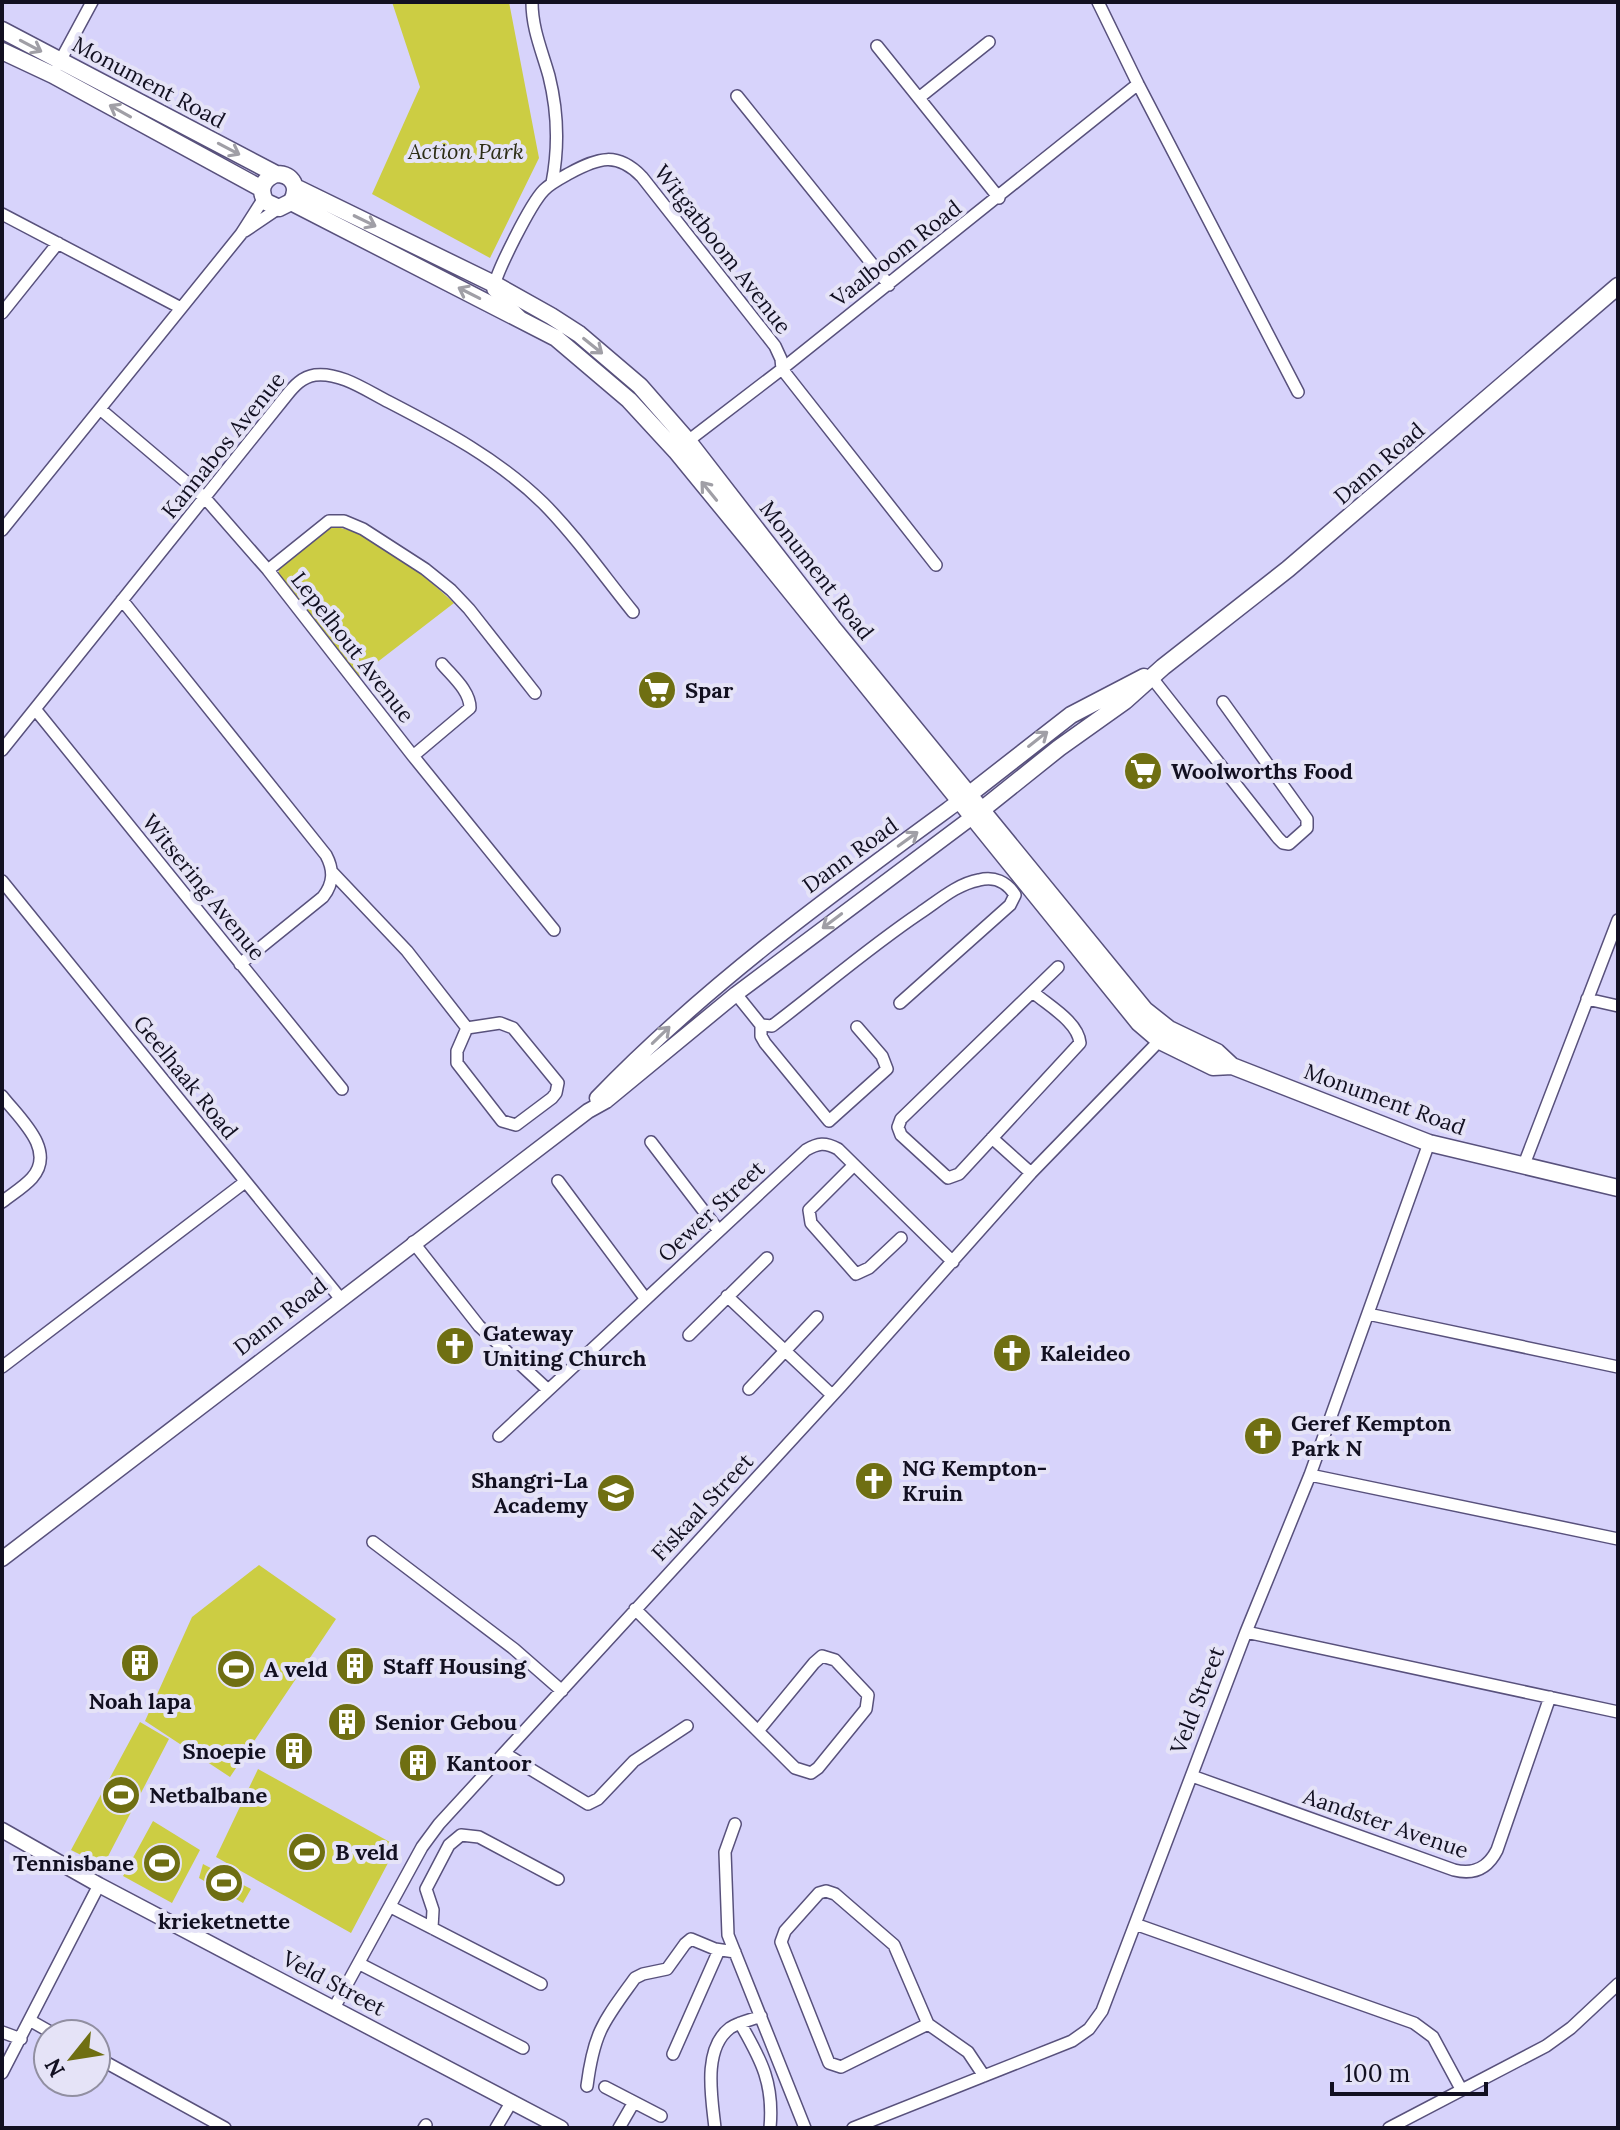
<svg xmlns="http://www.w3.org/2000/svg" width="1620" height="2130" font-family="Lora,serif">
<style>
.green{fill:#cccd43}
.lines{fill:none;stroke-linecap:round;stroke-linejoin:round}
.minor-casing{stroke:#58517c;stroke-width:14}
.tertiary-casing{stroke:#58517c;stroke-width:17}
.secondary-casing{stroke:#58517c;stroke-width:19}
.minor{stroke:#fff;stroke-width:11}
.tertiary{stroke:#fff;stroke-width:14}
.secondary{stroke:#fff;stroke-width:16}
.oneway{stroke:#a09fa6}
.labels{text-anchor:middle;stroke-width:8;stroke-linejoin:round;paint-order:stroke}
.street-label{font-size:22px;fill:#121021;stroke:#e5e3f7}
.park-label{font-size:22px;font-style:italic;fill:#2d2e17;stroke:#e5e3f7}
.poi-label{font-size:22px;font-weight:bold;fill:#121021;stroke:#e5e3f7;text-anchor:start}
</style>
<rect width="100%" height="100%" fill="#d7d3fb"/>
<!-- green -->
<path class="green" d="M392,2H509L539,158L490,258L372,194L420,87Z
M336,527C378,535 423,574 454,603L358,677L278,578L279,568L328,528Z
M259,1565L336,1619L230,1777L145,1721L192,1617Z
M140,1722L169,1739L103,1866L71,1850Z
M258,1769L397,1846L351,1933L216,1857Z
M153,1821L200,1850L172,1903L123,1876Z
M203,1864L251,1889L243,1903L199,1878Z"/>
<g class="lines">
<!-- minor casing -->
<g class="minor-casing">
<path id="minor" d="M532,2C532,29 542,51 549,76C558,112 559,147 552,183
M1098,2L1138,84L1298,392
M877,46L999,198
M58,65L92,2
M737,96L889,285
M920,97L989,42
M2,214L181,308
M245,231L279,208
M2,313L58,243
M520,316L493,290C496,272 531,203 544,190C551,183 561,178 570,173C598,158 617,151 642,177L775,346L781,359L782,369
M782,369L936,565
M100,409L205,498L268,570L413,756L554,930
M684,444L782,369L1138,84
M2,530L241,234L264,198
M268,570L329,521H344L363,529L425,569L451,590L469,609L535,693
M122,600L326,855C334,870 334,883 323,897L240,964
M1152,678L1278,838L1283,843L1289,844L1307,828V819L1223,702
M35,709L342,1089
M2,750L286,396C294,386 302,377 315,375C341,372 367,391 389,402C445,431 498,459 543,503C576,536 603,575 633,612
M413,756L470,708C470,691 453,677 442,664
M333,873L407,951L467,1028
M2,881L340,1298
M1034,993C1049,1006 1078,1022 1080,1043L959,1174L948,1178L901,1135L898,1127L901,1119L1058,967
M736,994L761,1025L772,1026C821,989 868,948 920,913C938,901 957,884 979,880C994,876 1007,882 1015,895L1010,905L900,1003
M1587,999L1618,1006
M500,1023L513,1028L558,1083L556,1093L552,1098L516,1125L502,1121L457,1063V1051L467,1028Z
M761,1025V1036L765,1043L829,1121L887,1069L882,1056L857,1027
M2,1096C19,1118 57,1150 32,1178C24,1187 12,1194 2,1202
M992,1138L1031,1173
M651,1142L719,1231
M854,1165L809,1210L811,1223L856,1274L869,1268L901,1238
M1523,1167L1618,920
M558,1181L645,1298
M413,1242L479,1326L547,1389
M727,1296L832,1395
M1368,1314L1618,1367
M689,1335L767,1258
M2,1367L245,1182
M749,1389L817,1317
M499,1436L806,1150C818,1143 825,1142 838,1149L953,1262
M1310,1475L1618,1539
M373,1542L514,1649L562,1691
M635,1609L795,1768L811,1773L818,1768L866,1709L868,1695L835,1660L822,1656L814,1663L758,1731
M1246,1632L1618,1712
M504,1753L588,1804L598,1799L634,1761L687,1726
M1192,1776L1454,1870C1474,1875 1488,1868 1497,1850L1550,1697
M735,1824L725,1852L728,1935L805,2128
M391,1907L541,1984
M1135,1924L1414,2023L1433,2037L1461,2089
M432,1928L433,1910L426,1889L449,1845L461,1835L479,1837L558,1879
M360,1964L523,2048
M334,2008L422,1847L439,1824L841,1386L1031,1173L1164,1036
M31,2021L54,2034
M740,2023C762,2061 774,2084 770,2128
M928,2024L841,2067L829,2063L781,1942L785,1931L819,1893L826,1891L835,1894L894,1945L928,2024L968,2052L984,2076
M2,2032L21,2039
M673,2054L719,1950
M96,2057L225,2128
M2,2073L99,1885
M587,2086C594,2031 604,2021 635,1978L643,1974L667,1969L685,1944L691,1939L715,1949L735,1952
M605,2087L661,2116
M424,2128L426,2125
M496,2128L512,2101
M619,2128L634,2102
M715,2128C712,2099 702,2049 730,2028C739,2022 751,2020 761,2016
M853,2128L1072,2041L1089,2029L1102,2011L1246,1632L1310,1475L1429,1143
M1389,2128L1546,2046L1571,2028L1618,1984"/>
</g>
<!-- tertiary casing -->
<g class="tertiary-casing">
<path id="tertiary" d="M597,1098C706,985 832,894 958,802
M2,1559L588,1111L606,1101L736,994L971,818
M2,1830L99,1885L561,2128"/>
</g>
<!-- secondary casing -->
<g class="secondary-casing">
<path id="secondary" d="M2,30L276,174C293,174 300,188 291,202L279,208L266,202C258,190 263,179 276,174
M2,51L53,75L262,189
M295,187L494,284L551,316L579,334L640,386L688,441L832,627L1145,1010L1169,1029L1217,1052L1232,1066L1429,1143L1618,1188
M291,202L556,338L629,400L676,451L753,545L1139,1023L1160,1041L1213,1067L1232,1066
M962,800L1071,715L1144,677
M974,816L1059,748L1125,701L1163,667L1288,569L1618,286"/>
</g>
<!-- minor -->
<use href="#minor" class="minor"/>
<!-- tertiary -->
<use href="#tertiary" class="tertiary"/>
<!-- secondary -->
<use href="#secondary" class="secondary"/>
</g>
<!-- one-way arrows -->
<defs><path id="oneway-shaft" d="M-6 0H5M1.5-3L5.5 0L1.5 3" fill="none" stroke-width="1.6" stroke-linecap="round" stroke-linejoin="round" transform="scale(2)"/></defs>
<g class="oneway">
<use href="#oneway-shaft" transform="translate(31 46) rotate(28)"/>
<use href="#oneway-shaft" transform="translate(120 111) rotate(-151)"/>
<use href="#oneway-shaft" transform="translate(229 149) rotate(28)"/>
<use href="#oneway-shaft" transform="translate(365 221) rotate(26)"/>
<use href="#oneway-shaft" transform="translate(469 293) rotate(-153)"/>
<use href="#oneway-shaft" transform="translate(593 346) rotate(39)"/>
<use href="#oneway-shaft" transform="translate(709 491) rotate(-129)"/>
<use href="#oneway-shaft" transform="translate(1038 739) rotate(-38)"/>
<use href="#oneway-shaft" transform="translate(908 839) rotate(-36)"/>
<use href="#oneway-shaft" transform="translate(832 921) rotate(143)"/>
<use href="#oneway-shaft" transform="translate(661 1035) rotate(-44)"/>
</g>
<!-- icons -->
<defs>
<g id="supermarket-disc" transform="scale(2)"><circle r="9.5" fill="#6f6f12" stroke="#e5e3f7"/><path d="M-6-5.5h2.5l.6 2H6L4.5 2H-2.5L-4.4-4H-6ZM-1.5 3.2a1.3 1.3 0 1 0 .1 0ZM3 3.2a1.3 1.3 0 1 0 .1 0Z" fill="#fff"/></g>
<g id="church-disc" transform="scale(2)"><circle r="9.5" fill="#6f6f12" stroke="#e5e3f7"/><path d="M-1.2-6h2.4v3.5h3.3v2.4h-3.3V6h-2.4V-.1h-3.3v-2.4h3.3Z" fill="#fff"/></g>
<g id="school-disc" transform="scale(2)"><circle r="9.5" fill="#6f6f12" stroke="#e5e3f7"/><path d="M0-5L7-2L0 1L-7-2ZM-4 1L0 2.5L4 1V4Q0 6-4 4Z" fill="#fff"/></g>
<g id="building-disc" transform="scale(2)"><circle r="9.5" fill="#6f6f12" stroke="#e5e3f7"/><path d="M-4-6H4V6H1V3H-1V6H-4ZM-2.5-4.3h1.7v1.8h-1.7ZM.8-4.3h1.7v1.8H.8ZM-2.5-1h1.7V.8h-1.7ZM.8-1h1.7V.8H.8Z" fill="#fff"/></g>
<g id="stadium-disc" transform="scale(2)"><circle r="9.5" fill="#6f6f12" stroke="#e5e3f7"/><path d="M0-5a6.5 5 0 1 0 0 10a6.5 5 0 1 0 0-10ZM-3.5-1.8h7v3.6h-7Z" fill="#fff"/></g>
</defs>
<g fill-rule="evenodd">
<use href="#supermarket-disc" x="657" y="690"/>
<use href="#supermarket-disc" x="1143" y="771"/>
<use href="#church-disc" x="455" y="1346"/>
<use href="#church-disc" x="1012" y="1353"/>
<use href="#church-disc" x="1263" y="1436"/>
<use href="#church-disc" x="874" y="1481"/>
<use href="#school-disc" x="616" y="1493"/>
<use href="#building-disc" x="140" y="1663"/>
<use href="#building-disc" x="355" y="1666"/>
<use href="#stadium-disc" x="236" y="1669"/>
<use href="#building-disc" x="347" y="1722"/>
<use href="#building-disc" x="294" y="1751"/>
<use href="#building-disc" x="418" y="1763"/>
<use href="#stadium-disc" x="121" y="1795"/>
<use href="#stadium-disc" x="307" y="1852"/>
<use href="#stadium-disc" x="162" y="1863"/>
<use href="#stadium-disc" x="224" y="1883"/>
</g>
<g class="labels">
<!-- street labels -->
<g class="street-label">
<text transform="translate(149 82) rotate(28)" y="8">Monument Road</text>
<text transform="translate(723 249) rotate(52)" y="8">Witgatboom Avenue</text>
<text transform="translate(896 253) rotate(-38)" y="8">Vaalboom Road</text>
<text transform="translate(223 445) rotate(-51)" y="8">Kannabos Avenue</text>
<text transform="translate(1379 463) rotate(-41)" y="8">Dann Road</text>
<text transform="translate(817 570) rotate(52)" y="8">Monument Road</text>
<text transform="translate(353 647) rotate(52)" y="8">Lepelhout Avenue</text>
<text transform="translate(850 855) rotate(-36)" y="8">Dann Road</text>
<text transform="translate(204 887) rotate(51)" y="8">Witsering Avenue</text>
<text transform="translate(186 1077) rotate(51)" y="8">Geelhaak Road</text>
<text transform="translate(1385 1099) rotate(20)" y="8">Monument Road</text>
<text transform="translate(711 1211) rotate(-43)" y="8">Oewer Street</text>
<text transform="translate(280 1316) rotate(-38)" y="8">Dann Road</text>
<text transform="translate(702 1507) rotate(-47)" y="8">Fiskaal Street</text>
<text transform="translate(1197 1700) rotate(-69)" y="8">Veld Street</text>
<text transform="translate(1386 1823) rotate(19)" y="8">Aandster Avenue</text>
<text transform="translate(334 1983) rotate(28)" y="8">Veld Street</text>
</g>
<!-- park labels -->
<g class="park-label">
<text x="466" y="159">Action Park</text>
</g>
<!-- poi labels -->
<g class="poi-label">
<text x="685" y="698">Spar</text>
<text x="1171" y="779">Woolworths Food</text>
<text x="483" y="1341">Gateway<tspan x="483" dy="25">Uniting Church</tspan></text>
<text x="1040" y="1361">Kaleideo</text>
<text x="1291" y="1431">Geref Kempton<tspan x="1291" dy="25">Park N</tspan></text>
<text x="902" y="1476">NG Kempton-<tspan x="902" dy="25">Kruin</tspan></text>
<text x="588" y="1488" text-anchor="end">Shangri-La<tspan x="588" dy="25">Academy</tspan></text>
<text x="383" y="1674">Staff Housing</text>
<text x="264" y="1677">A veld</text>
<text x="140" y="1709" text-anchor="middle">Noah lapa</text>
<text x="375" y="1730">Senior Gebou</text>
<text x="266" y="1759" text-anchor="end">Snoepie</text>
<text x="446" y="1771">Kantoor</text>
<text x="149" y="1803">Netbalbane</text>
<text x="335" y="1860">B veld</text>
<text x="134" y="1871" text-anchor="end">Tennisbane</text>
<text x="224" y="1929" text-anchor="middle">krieketnette</text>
</g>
</g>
<!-- border -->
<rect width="1620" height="2130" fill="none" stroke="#121021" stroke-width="8"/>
<!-- north arrow -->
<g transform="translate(72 2058) rotate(240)"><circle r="38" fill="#e5e3f7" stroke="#918fa1" stroke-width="2"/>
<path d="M0-6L14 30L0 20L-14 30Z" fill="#6f6f12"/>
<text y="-12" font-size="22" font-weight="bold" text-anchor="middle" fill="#121021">N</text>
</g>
<!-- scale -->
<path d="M1332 2082v12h154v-12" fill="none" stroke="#121021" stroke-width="4"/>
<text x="1344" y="2082" font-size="24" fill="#121021" stroke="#e5e3f7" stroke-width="6" paint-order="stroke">100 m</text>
</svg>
